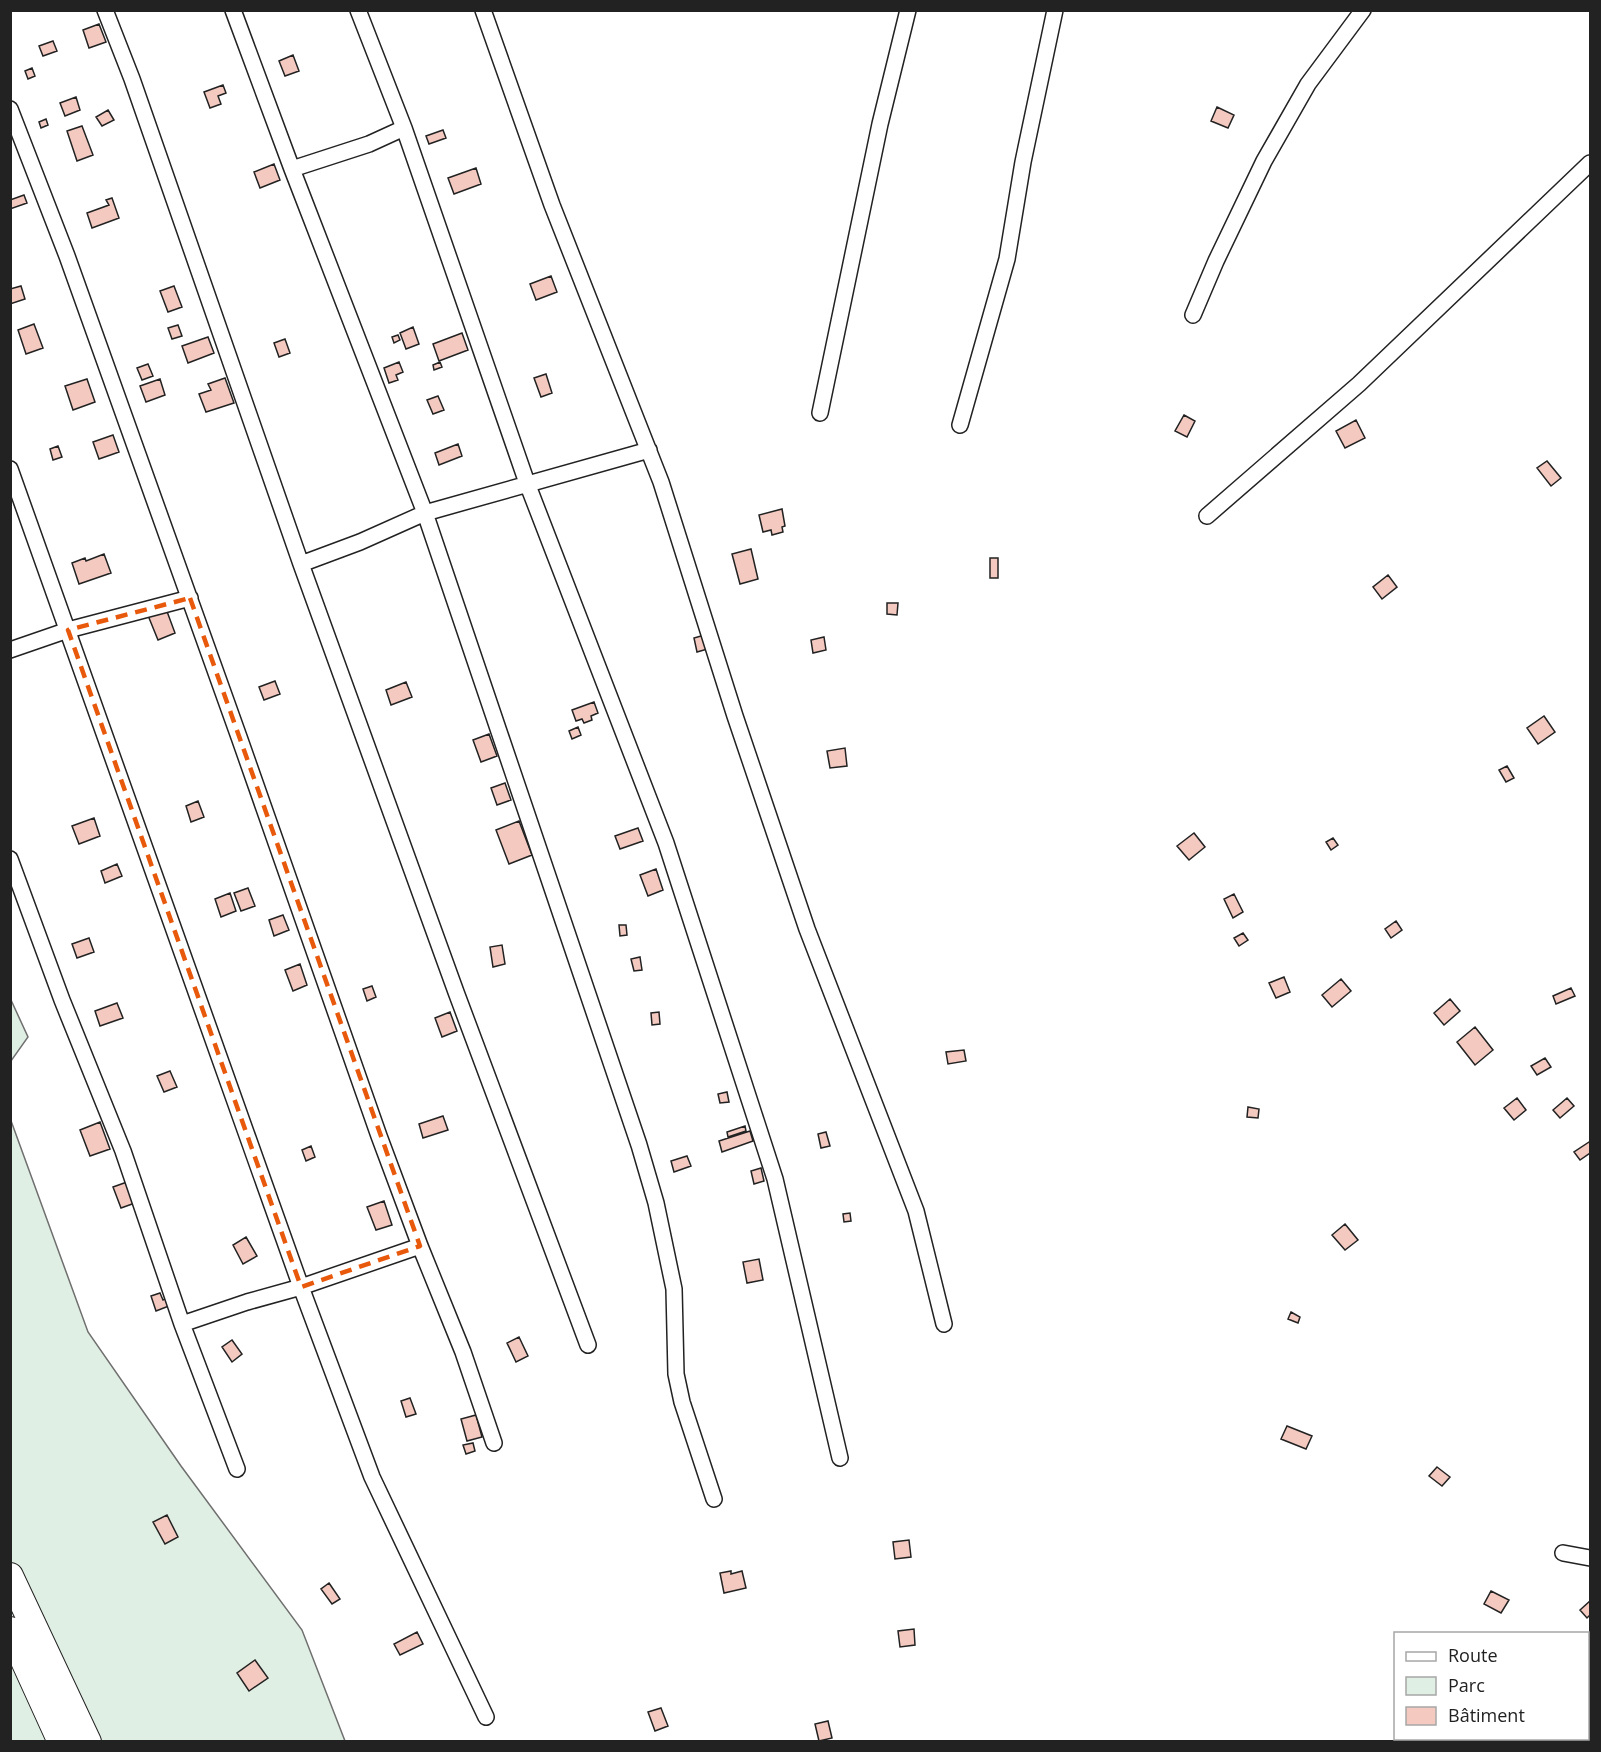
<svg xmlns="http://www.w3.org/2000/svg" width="1601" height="1752" font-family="'Open Sans',sans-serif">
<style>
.green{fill:#e0efe3;stroke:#6f6f6f;stroke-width:1.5}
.building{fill:#f3c9c0;stroke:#222;stroke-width:1.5}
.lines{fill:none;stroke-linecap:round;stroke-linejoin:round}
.minor-casing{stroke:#222;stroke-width:18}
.trunk-casing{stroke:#222;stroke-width:28}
.minor{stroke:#fff;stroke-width:15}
.trunk{stroke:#fff;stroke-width:26}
.marked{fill:none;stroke:#e8590c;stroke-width:4.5;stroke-dasharray:12 8;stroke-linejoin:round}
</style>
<rect width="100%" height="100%" fill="#fff"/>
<!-- green -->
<path class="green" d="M11,1000L28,1037L11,1061Z
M10,1118L88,1332L181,1466L302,1630L345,1741H11Z"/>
<!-- building -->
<path class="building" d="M99,24L106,42L89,48L83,30Z
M53,41L57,51L43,56L39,46Z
M293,55L299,71L285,76L279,61Z
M32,68L35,76L28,79L25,71Z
M223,85L226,93L218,96L221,104L210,108L204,92Z
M76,97L80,110L65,116L60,103Z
M1217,107L1234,115L1228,128L1211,121Z
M108,110L114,120L102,126L96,117Z
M46,119L48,125L41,128L39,122Z
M82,126L93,155L77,161L67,131Z
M443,130L446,138L429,144L426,136Z
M274,164L280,180L260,188L254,172Z
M476,168L481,184L454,194L448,178Z
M24,195L27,203L10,209V200Z
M112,198L119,218L92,228L87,213L109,205L106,200Z
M551,276L557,292L536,300L530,284Z
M21,286L25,299L10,304V289Z
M174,286L182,307L168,312L160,291Z
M34,324L43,348L26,354L18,330Z
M178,325L182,336L172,339L168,328Z
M413,327L419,344L406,349L400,333Z
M462,333L468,350L439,361L433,344Z
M398,335L400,340L394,343L392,337Z
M208,337L214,353L188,363L182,346Z
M285,339L290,353L279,357L274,343Z
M399,362L403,372L396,375L398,380L389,383L384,368Z
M440,362L442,367L434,370L433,365Z
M148,364L153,376L142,380L137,368Z
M546,374L552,393L541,397L534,378Z
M225,378L234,403L206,412L199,394L211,390L208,384Z
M87,379L95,402L73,410L65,386Z
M160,379L165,395L146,402L140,386Z
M438,396L444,410L433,414L427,400Z
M1184,415L1195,421L1187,437L1175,431Z
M1356,420L1365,438L1345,448L1336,431Z
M113,435L119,452L99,459L93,442Z
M458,444L462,456L439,465L435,453Z
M58,446L62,457L53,460L50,449Z
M1547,461L1561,478L1551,486L1537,468Z
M782,509L785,526L782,527L783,532L772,535L771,530L763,532L759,515Z
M751,549L758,579L740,584L732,554Z
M104,554L111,573L79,584L72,563L85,558L86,561Z
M990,558H998V578H990Z
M1388,575L1397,587L1382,599L1373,587Z
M887,603H898L897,615L887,614Z
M165,606L175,633L158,640L147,613Z
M708,634L711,648L697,652L694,638Z
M824,637L826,650L813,653L811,640Z
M275,681L280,694L264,700L259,687Z
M406,682L412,697L391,705L386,690Z
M594,702L598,713L591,716L592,720L584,723L582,719L576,721L572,710Z
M1544,716L1555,732L1538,744L1527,728Z
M578,727L581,735L572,739L569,731Z
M489,734L497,756L481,762L473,740Z
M845,748L847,766L830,768L827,751Z
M1507,766L1514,778L1506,782L1499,770Z
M505,783L511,800L497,805L491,788Z
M198,801L204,817L191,822L186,806Z
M94,818L100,836L79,844L72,826Z
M519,821L532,855L509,864L496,830Z
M638,828L643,841L620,849L615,836Z
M1194,833L1205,847L1189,860L1177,846Z
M1333,838L1338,845L1331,850L1326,842Z
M117,864L122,876L105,883L101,871Z
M656,869L663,890L648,896L640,875Z
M248,888L255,906L241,911L234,893Z
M230,893L236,911L221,917L215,899Z
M1234,894L1243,912L1233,918L1224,899Z
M283,915L289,930L274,936L269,920Z
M1396,921L1402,930L1391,938L1385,929Z
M619,925H626L627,935L620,936Z
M1243,933L1248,940L1239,946L1234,938Z
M89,938L94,952L77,958L72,944Z
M502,945L505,964L493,967L490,947Z
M640,957L642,970L634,971L631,959Z
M300,964L307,985L293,991L285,970Z
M1284,977L1290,992L1276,998L1269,983Z
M1341,979L1351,991L1332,1007L1322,995Z
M372,986L376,997L367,1001L363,989Z
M1571,988L1575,996L1556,1004L1553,996Z
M1450,999L1460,1011L1444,1025L1434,1013Z
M117,1003L123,1018L100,1026L95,1011Z
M450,1012L457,1031L442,1037L435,1018Z
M659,1012L660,1024L652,1025L651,1013Z
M1475,1027L1493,1050L1475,1065L1457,1042Z
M964,1050L966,1061L948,1064L946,1052Z
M1545,1058L1551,1067L1537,1075L1531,1066Z
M170,1071L177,1087L164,1092L157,1076Z
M727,1092L729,1102L720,1103L718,1094Z
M1517,1098L1526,1110L1514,1120L1504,1108Z
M1567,1098L1574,1106L1560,1118L1553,1110Z
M1248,1107L1259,1109L1258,1118L1247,1117Z
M443,1116L448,1130L423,1138L419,1124Z
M100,1122L110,1149L90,1156L80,1130Z
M745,1126L746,1131L728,1137L727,1132Z
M750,1131L753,1141L722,1152L719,1141Z
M826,1132L830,1146L821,1148L818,1134Z
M1589,1142L1590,1144V1153L1580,1160L1574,1152Z
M311,1146L315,1157L306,1161L302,1150Z
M687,1156L691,1166L674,1172L671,1161Z
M761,1168L764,1181L754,1184L751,1171Z
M127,1182L135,1203L121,1208L113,1187Z
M384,1201L392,1225L376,1230L367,1207Z
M850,1213L851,1221L844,1222L843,1214Z
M1345,1224L1358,1240L1345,1250L1332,1235Z
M246,1237L257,1256L243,1264L233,1245Z
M759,1259L763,1280L747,1283L743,1262Z
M160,1293L163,1300L171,1296L174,1304L156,1311L151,1296Z
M1291,1312L1300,1317L1298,1323L1288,1319Z
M519,1337L528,1356L516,1362L507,1343Z
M232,1340L242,1354L232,1362L222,1347Z
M410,1398L416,1414L406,1417L401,1401Z
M476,1415L482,1437L467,1441L461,1419Z
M1287,1426L1312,1436L1306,1449L1281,1439Z
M473,1443L475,1451L466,1454L463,1445Z
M1437,1467L1450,1477L1442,1486L1429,1476Z
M167,1515L178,1537L165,1544L153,1522Z
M909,1540L911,1557L895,1559L893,1542Z
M731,1571V1574L742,1571L746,1588L724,1593L720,1573Z
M329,1583L340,1599L332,1604L321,1589Z
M1491,1591L1509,1600L1501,1613L1484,1604Z
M1590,1601V1615L1587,1618L1580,1610Z
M914,1629L915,1645L900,1647L898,1631Z
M417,1632L423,1644L400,1655L394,1644Z
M255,1660L268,1678L249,1691L237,1673Z
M661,1708L668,1726L655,1731L648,1712Z
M828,1721L832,1738L819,1741L815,1724Z"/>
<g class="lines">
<!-- minor casing -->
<g class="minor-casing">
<path id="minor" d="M105,10L132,79L301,564L456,992L588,1345
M233,10L292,169L425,513L639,1145L656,1203L674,1289L676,1374L682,1402L714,1499
M358,10L404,128L527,483L666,843L775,1179L840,1458
M483,10L552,205L661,482L735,716L807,929L916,1211L944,1324
M10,109L67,256L126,421L239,737L379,1136L420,1246L463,1352L494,1443
M292,169L369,144L404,128
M1193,315L1216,261L1264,161L1308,84L1363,10
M820,413L880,124L908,10
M960,425L1007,259L1023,162L1055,10
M10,469L301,1287L372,1477L486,1717
M1207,516L1359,384L1590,163
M301,564L360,542L425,513L649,450
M10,650L68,630L190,598
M10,859L62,1000L123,1151L182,1324L237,1469
M182,1324L247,1302L301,1287L420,1246
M1563,1553L1590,1558"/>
</g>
<!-- trunk casing -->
<g class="trunk-casing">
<path id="trunk" d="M10,1576L88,1742
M10,1630L61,1742"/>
</g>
<!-- minor -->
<use href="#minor" class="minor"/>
<!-- trunk -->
<use href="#trunk" class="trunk"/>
</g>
<!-- marked area -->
<path class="marked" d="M190,598L420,1246L301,1287L68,630Z"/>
<!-- border -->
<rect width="1601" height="1752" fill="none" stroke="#222222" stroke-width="24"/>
<!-- legend -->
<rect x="1394" y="1632" width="195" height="108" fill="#ffffff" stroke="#a7a7a7" stroke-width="1.5"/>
<rect x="1406" y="1652" width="30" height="9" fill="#ffffff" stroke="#a7a7a7" stroke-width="1.5"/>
<text x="1448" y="1662" font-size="18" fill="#222222">Route</text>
<rect x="1406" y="1677" width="30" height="18" fill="#e0efe3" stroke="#a7a7a7" stroke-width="1.5"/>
<text x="1448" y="1692" font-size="18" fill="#222222">Parc</text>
<rect x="1406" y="1707" width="30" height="18" fill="#f3c9c0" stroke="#a7a7a7" stroke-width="1.5"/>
<text x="1448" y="1722" font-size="18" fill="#222222">Bâtiment</text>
</svg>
